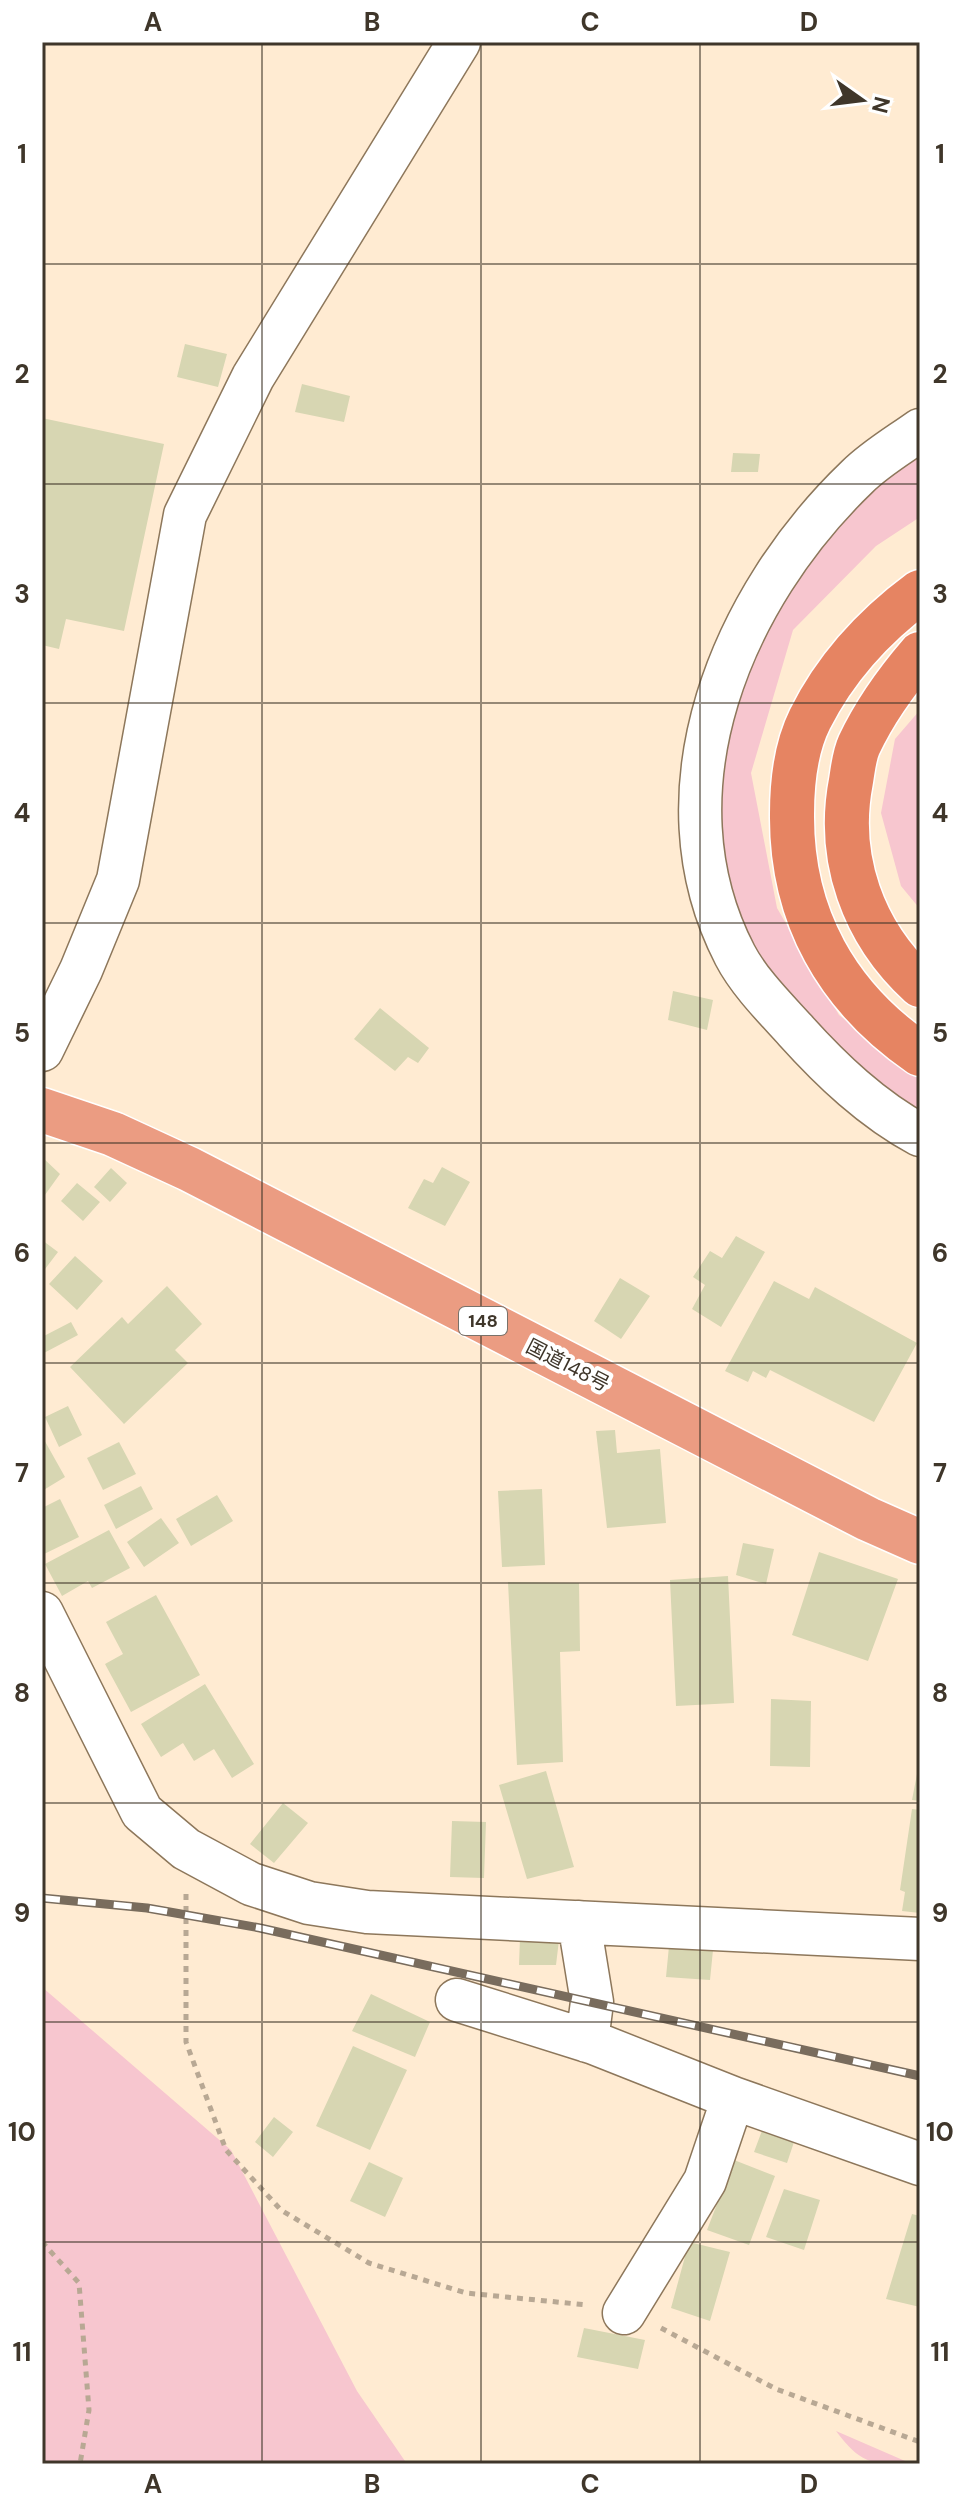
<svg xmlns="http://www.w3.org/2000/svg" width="962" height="2506" font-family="'DM Sans','Noto Sans JP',sans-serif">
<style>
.green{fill:#f7c6cf}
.building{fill:#d7d6b2}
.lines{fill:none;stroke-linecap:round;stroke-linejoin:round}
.minor-casing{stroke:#8d775b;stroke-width:45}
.trunk-casing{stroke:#fff;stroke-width:47}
.motorway-casing{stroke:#fff;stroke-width:47}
.path{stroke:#b8a894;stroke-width:5;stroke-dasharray:6 6;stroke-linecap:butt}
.minor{stroke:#fff;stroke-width:42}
.trunk{stroke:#eb9c82;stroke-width:44}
.motorway{stroke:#e68462;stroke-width:44}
.rail-casing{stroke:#796c5d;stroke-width:9}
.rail{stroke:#fff;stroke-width:6;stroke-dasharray:18;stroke-linecap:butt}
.grid{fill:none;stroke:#3f362a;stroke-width:2;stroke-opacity:0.55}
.labels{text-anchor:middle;stroke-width:8;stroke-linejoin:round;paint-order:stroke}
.shield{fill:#fff;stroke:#79726a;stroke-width:2}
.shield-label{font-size:18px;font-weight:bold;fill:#3f362a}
.street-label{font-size:20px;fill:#3f362a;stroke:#fff}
.neatline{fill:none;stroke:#3f362a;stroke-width:3}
.grid-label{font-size:26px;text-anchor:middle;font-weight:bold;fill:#3f362a}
</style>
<rect width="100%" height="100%" fill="#ffebd2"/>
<!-- green -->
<path class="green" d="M920,446V517L876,546L793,630L751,773L777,908L839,1015L920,1075V1113L892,1102L751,955L725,898L712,810L747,648L856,499Z
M920,710V909L901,886L881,813L895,739Z
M42,1987L231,2150L357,2391L407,2464H42Z
M836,2431L912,2464C871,2464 862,2465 836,2431Z"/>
<!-- building -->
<path class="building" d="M185,344L227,354L218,387L177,377Z
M302,384L350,396L344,422L295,412Z
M42,418L164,444L124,631L66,619L59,649L42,645Z
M733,453L760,454L758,472H731Z
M673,991L713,1000L707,1030L668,1020Z
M380,1008L429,1048L418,1063L408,1057L395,1071L354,1039Z
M42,1157L60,1174L42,1199Z
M442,1167L470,1182L445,1226L408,1208L424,1179L433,1183Z
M111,1168L127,1183L110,1202L94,1187Z
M77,1183L100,1202L83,1221L61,1201Z
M736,1236L765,1252L721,1327L692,1309L705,1285L693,1277L710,1251L722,1258Z
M42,1240L58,1252L42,1273Z
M75,1256L103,1281L77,1310L49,1284Z
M620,1278L650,1296L621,1339L594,1321Z
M774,1281L809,1299L815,1287L917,1343L874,1422L770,1370L766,1378L753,1371L748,1382L725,1371Z
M167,1286L202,1324L175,1350L188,1363L124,1424L70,1367L122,1317L128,1324Z
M71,1322L78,1335L42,1354V1337Z
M68,1406L82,1435L59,1447L45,1417Z
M615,1430L617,1453L660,1449L666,1523L607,1528L596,1431Z
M42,1436L65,1477L42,1491Z
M119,1442L136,1474L103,1490L87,1458Z
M141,1486L153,1509L116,1529L104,1505Z
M542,1489L545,1565L502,1567L498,1491Z
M217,1495L233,1521L191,1546L176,1519Z
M60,1499L79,1537L42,1555V1508Z
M161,1518L179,1543L144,1567L127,1542Z
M109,1530L130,1568L92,1588L88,1581L62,1596L45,1564Z
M743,1543L774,1549L766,1584L736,1575Z
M819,1552L898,1579L868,1661L792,1635Z
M728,1576L734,1703L676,1706L670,1580Z
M508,1582L579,1583L580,1651L560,1652L563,1762L517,1765Z
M156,1595L200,1675L131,1712L105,1664L123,1654L106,1622Z
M205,1684L254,1764L232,1778L214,1749L194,1761L183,1743L161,1757L141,1724Z
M771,1699L811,1701L810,1767L770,1766Z
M546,1771L574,1867L527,1879L499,1785Z
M917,1774L920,1775V1801L912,1800Z
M283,1803L308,1823L274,1863L250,1844Z
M912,1809L920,1810V1913L902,1911L905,1892L900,1890Z
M452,1821L486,1822L484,1878L450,1877Z
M520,1938L559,1940L556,1965H519Z
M669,1946L713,1950L710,1980L666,1977Z
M371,1994L430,2022L415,2057L352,2031Z
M353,2046L407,2070L370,2150L316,2126Z
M274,2117L293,2132L273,2157L255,2142Z
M766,2120L798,2130L787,2163L754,2152Z
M734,2160L775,2176L749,2245L707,2230Z
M369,2162L403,2178L385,2217L350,2201Z
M784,2189L820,2200L804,2250L766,2237Z
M912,2214L920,2216V2307L886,2299Z
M689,2242L730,2252L710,2321L671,2308Z
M584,2328L645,2340L638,2369L577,2357Z"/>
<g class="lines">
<!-- minor casing -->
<g class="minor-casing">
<path id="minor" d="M920,430C899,445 875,459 857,477C732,597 650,791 735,955C749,982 775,1008 795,1030C832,1071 872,1109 920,1135
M42,1050L81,970L118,880L185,515L253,377L459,42
M42,1613L142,1812L186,1849L251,1884L309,1903L367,1912L920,1939
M579,1922L592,2002L587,2041
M457,2000L594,2043L733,2098
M624,2313L705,2181L733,2098L920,2164"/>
</g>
<!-- trunk casing -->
<g class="trunk-casing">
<path id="trunk" d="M42,1110L113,1134L189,1169L868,1519L920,1542"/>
</g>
<!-- motorway casing -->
<g class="motorway-casing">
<path id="motorway" d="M920,592C874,626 836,667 810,719C796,747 792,784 792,814C791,916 837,997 920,1054
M920,654C895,683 875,711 859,745C854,756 853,769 851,781C836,858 863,933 920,985"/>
</g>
<!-- path -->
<path class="path" d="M186,1894V2042L226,2150L281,2210L369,2263L466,2293L587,2305
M42,2242L79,2283L89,2410L80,2464
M661,2328L776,2389L920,2442"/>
<!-- minor -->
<use href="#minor" class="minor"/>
<!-- trunk -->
<use href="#trunk" class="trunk"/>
<!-- motorway -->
<use href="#motorway" class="motorway"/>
<!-- rail casing -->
<g class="rail-casing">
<path id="rail" d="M42,1898L147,1908L260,1928L920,2076"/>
</g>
<!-- rail -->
<use href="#rail" class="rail"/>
</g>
<!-- grid -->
<path class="grid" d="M262,42V2464M481,42V2464M700,42V2464M42,264H920M42,484H920M42,703H920M42,923H920M42,1143H920M42,1363H920M42,1583H920M42,1803H920M42,2022H920M42,2242H920"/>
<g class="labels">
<!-- shield labels -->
<rect class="shield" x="459" y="1307" width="48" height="28" rx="6"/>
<g class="shield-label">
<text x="483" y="1327">148</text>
</g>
<!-- street labels -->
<g class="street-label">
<text transform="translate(568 1365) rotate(27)" y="7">国道148号</text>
</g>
</g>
<!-- border -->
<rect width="962" height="2506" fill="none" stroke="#ffffff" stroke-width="88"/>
<!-- north arrow -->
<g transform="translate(862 100) rotate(104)" stroke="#ffffff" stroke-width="6" paint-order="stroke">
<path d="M0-6L14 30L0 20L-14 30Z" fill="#3f362a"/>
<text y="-12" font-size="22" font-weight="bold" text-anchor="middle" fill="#3f362a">N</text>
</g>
<rect x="44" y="44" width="874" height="2418" class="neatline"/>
<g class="grid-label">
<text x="153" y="31">A</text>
<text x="372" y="31">B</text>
<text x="590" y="31">C</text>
<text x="809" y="31">D</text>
<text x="22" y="163">1</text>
<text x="940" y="163">1</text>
<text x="22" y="383">2</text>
<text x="940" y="383">2</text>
<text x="22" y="603">3</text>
<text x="940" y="603">3</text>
<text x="22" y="822">4</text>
<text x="940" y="822">4</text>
<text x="22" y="1042">5</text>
<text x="940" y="1042">5</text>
<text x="22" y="1262">6</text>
<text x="940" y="1262">6</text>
<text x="22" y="1482">7</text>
<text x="940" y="1482">7</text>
<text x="22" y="1702">8</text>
<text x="940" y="1702">8</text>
<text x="22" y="1922">9</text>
<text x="940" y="1922">9</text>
<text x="22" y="2141">10</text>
<text x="940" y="2141">10</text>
<text x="22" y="2361">11</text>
<text x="940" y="2361">11</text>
<text x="153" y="2493">A</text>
<text x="372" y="2493">B</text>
<text x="590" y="2493">C</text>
<text x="809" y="2493">D</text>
</g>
</svg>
